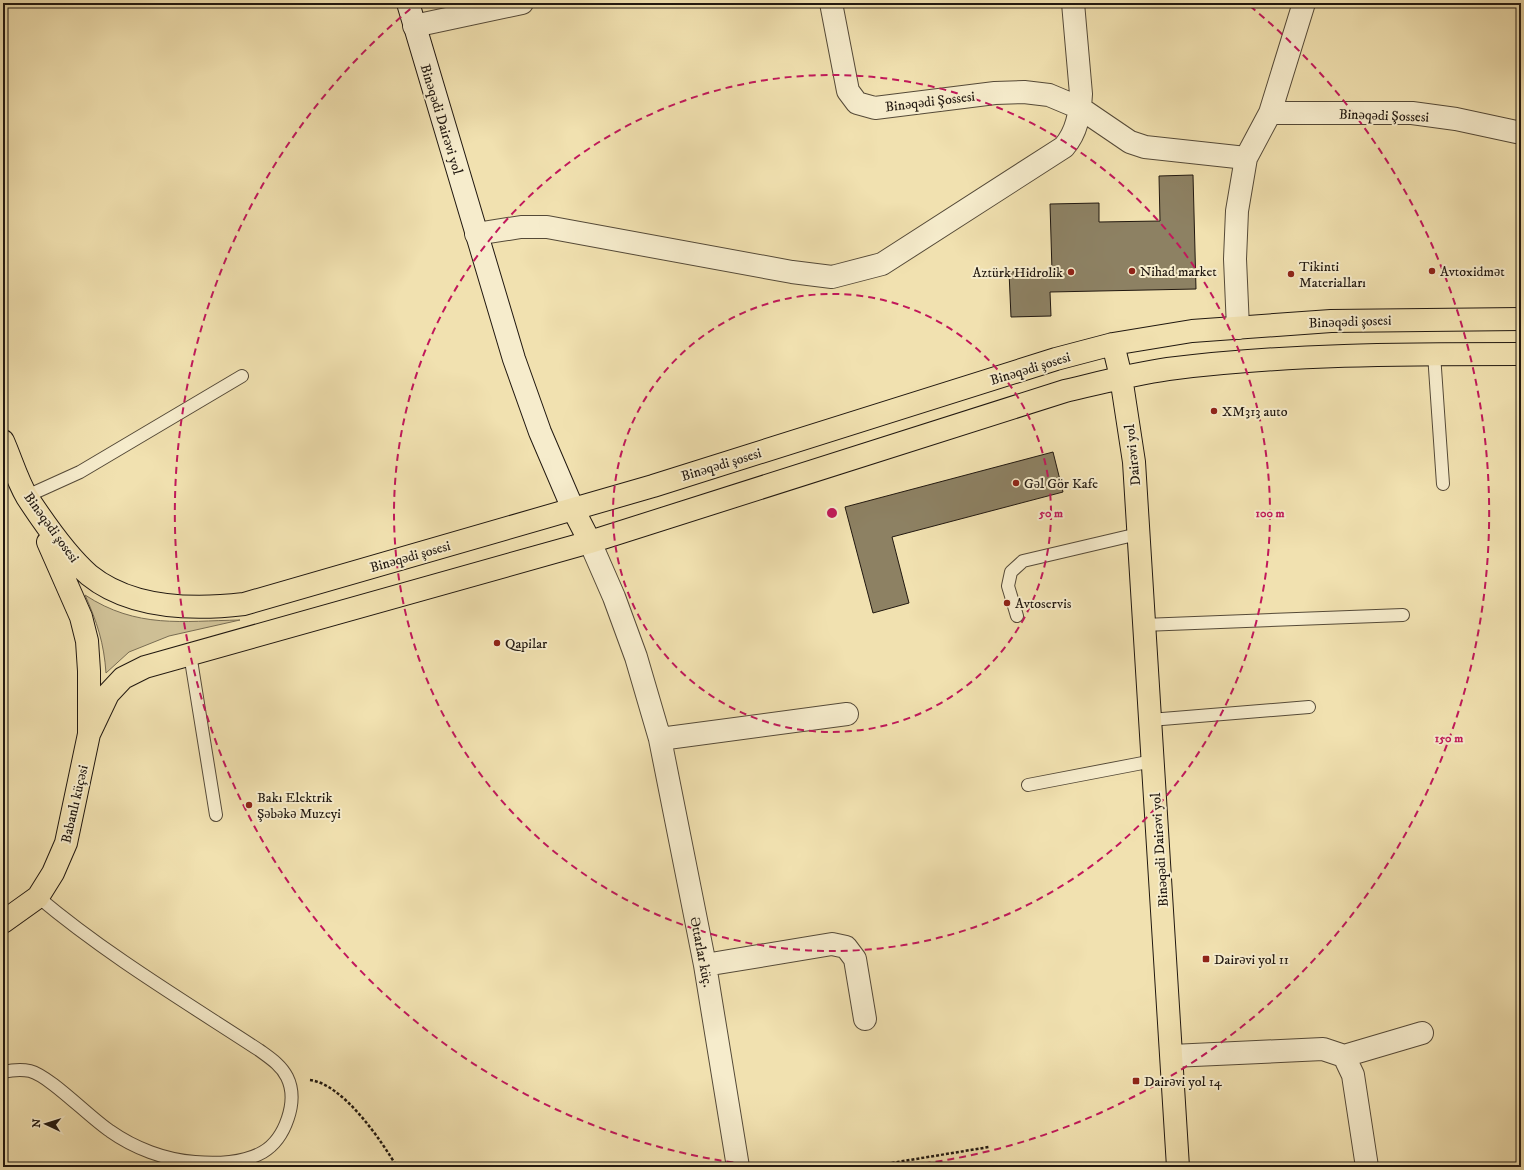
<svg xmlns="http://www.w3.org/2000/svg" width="1524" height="1170" font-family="'IM FELL DW Pica',serif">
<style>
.green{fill:#cebf95;stroke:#786c52}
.building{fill:#8d8163;stroke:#211810}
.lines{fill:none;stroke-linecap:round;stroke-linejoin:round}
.service-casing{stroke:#554a38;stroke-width:14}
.minor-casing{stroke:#554a38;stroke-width:24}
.secondary-casing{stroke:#211810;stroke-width:24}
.primary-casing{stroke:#211810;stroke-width:24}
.path{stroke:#211810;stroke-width:2.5;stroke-dasharray:3 2;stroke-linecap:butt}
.service{stroke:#f6eccc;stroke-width:12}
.minor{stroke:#f6eccc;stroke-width:22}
.secondary{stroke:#f6eccc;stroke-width:22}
.primary{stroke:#f1e1b0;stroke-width:22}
.ring{fill:none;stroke:#c2185b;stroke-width:2;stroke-dasharray:7 5}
.poi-dot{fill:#8f2418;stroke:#f6eccc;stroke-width:1.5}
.labels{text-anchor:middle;stroke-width:4;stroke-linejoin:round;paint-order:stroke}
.street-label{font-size:14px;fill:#211810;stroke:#f6eccc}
.poi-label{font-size:14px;fill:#211810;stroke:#f6eccc;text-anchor:start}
.centre{fill:#c2185b;stroke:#f6eccc;stroke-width:2}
.ring-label{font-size:12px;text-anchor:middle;font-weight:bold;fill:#c2185b;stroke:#f6eccc;stroke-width:4;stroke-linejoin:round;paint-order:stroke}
</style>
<rect width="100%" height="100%" fill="#f1e1b0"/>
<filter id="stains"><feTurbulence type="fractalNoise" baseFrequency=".005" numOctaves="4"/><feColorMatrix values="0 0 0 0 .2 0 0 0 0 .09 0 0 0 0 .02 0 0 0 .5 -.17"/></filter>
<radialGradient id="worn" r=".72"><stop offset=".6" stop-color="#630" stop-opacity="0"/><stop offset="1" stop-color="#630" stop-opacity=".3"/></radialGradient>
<!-- green -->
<path class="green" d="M85,595C137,629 182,621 240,620L169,636L129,652L106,673C104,643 97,622 85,595Z"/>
<!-- building -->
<path class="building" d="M1193,175L1196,289L1050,292L1051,316L1011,317L1009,272L1052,271L1050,204L1099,203V222L1160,221L1159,176Z
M1053,452L1063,492L892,537L909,603L873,613L845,507Z"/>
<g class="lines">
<!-- service casing -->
<g class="service-casing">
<path id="service" d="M1434,354L1443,484
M27,496L80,472L242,376
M1017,616L1008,586L1011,572L1023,561L1138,534
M1143,625L1403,615
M190,654L216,815
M1150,720L1309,707
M1028,785L1153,761
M3,1072C12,1070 21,1069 30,1071C50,1076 90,1118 110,1131C134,1148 165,1160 195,1162C216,1164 244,1163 263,1152C285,1139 299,1101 287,1077C281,1065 270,1058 259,1050C184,1001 107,955 38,897"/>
</g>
<!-- minor casing -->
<g class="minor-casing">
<path id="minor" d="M831,3L848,91L857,103L875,108L995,93L1024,92L1049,95L1080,108L1130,142L1145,147L1246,158
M414,26L522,3
M1270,113H1412L1456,119L1521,133
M476,234L521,227H547L792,272L832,277L882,264L1064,147C1077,132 1080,113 1081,94L1073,3
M1238,328L1235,259L1237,211L1246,158L1270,113L1304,3
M590,542L614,597L636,657L660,739L705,965L738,1167
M660,739L847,714
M705,965L832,944L846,947L855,959L865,1019
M1172,1056L1323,1049L1344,1056L1353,1075L1367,1167
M1344,1056L1422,1033"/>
</g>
<!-- secondary casing -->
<g class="secondary-casing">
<path id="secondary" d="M408,3L514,359L540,432L573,509"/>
</g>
<!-- primary casing -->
<g class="primary-casing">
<path id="primary" d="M1113,344L1121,377L1134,462L1178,1167
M3,441C11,459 17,480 27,497C44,523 66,555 89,575C131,609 193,610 244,604L653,486L1056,359L1113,344L1192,331L1331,321L1521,319
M573,509L590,542
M89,734L108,694L123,678L145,667L590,542L1065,391C1099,383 1133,374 1168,369C1285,354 1403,354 1521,354
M3,922L38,897L53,873L66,843L89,734V671L87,641L81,617L48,542"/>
</g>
<!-- path -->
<path class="path" d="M310,1080C343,1084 381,1140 397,1167
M867,1167L989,1147"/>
<!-- service -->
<use href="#service" class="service"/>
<!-- minor -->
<use href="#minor" class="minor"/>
<!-- secondary -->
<use href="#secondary" class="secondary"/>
<!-- primary -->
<use href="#primary" class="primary"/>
</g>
<!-- distance rings -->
<g class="ring">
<circle cx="832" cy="513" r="219"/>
<circle cx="832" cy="513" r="438"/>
<path d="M769 1167A657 657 0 0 1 414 6M1250 6A657 657 0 0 1 895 1167"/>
</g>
<!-- markers -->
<g class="poi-dot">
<circle cx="1132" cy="271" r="4"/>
<circle cx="1432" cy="271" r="4"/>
<circle cx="1071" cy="272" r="4"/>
<circle cx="1291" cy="274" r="4"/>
<circle cx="1214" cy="411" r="4"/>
<circle cx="1016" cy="483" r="4"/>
<circle cx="1007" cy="603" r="4"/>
<circle cx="497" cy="643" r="4"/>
<circle cx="249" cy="805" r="4"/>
<rect x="1202" y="955" width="8" height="8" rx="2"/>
<rect x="1132" y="1077" width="8" height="8" rx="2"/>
</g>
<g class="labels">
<!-- street labels -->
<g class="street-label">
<text transform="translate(930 101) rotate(-7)" y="5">Binəqədi Şossesi</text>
<text transform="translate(1384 115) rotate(2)" y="5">Binəqədi Şossesi</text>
<text transform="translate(442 119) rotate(73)" y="5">Binəqədi Dairəvi yol</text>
<text transform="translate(1350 321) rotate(-2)" y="5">Binəqədi şosesi</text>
<text transform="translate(1030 368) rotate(-17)" y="5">Binəqədi şosesi</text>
<text transform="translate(1132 455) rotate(-96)" y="5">Dairəvi yol</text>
<text transform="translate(721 464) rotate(-17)" y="5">Binəqədi şosesi</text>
<text transform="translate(52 527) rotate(54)" y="5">Binəqədi şosesi</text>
<text transform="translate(410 556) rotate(-16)" y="5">Binəqədi şosesi</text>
<text transform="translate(74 804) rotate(-77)" y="5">Babanlı küçəsi</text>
<text transform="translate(1159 850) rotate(-94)" y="5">Binəqədi Dairəvi yol</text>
<text transform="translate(702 952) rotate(79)" y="5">Əttarlar küç.</text>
</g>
<!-- poi labels -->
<g class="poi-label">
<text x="1299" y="271">Tikinti<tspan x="1299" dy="16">Materialları</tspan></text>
<text x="1140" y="276">Nihad market</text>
<text x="1440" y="276">Avtoxidmət</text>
<text x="1063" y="277" text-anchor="end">Aztürk Hidrolik</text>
<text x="1222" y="416">XM313 auto</text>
<text x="1024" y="488">Gəl Gör Kafe</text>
<text x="1015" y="608">Avtoservis</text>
<text x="505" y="648">Qapilar</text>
<text x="257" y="802">Bakı Elektrik<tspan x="257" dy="16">Şəbəkə Muzeyi</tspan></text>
<text x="1214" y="964">Dairəvi yol 11</text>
<text x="1144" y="1086">Dairəvi yol 14</text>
</g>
</g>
<circle cx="832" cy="513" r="6" class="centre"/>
<g class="ring-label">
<text x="1051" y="517">50 m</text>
<text x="1270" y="517">100 m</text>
<text x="1449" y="742">150 m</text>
</g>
<!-- margin -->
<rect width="1524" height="1170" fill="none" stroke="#f1e1b0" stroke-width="16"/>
<rect x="4" y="4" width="1516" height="1162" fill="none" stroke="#211810" stroke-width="2"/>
<rect x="8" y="8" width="1508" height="1154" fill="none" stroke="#211810"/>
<!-- north arrow -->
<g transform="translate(46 1124) rotate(274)" stroke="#f6eccc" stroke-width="3" paint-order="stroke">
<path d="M0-3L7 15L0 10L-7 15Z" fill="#211810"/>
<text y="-6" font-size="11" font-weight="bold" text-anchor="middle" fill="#211810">N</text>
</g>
<rect width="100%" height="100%" filter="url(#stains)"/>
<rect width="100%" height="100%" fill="url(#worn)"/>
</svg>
